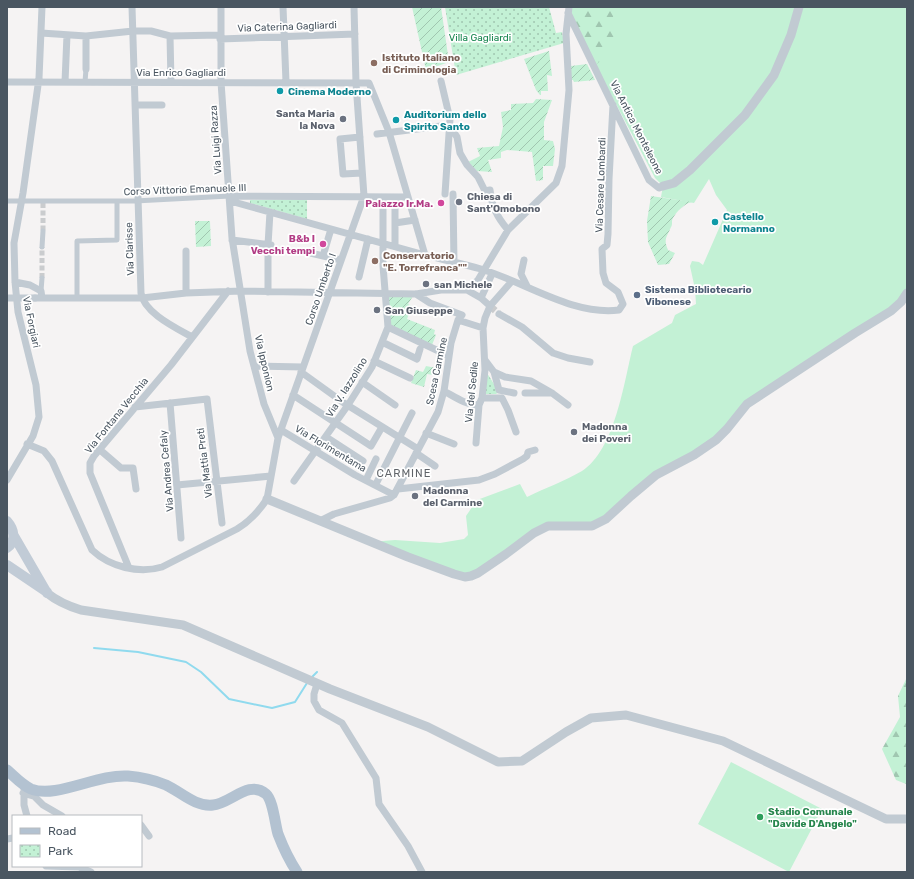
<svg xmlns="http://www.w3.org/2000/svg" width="914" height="879" font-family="Rubik,sans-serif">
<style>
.grass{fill:#c3f1d5}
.forest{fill:url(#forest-firs)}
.park{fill:url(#park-dots)}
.garden{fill:url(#garden-furrows)}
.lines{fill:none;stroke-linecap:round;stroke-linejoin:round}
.stream{stroke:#90daee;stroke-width:2}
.pedestrian-tunnel{stroke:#caccce;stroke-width:5;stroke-dasharray:5 2.5;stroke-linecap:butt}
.minor-tunnel{stroke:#caccce;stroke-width:7;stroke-dasharray:7 3.5;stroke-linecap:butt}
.pedestrian{stroke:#c1cad2;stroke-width:5}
.minor{stroke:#c1cad2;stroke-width:7}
.tertiary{stroke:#c1cad2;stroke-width:9}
.secondary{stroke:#c1cbd6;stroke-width:10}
.primary{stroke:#b3c2d1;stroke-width:11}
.minor-bridge{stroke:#c1cad2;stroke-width:7}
.education-dot{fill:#8d6e63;stroke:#fff;stroke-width:1.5}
.culture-dot{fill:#0f9aa8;stroke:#fff;stroke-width:1.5}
.worship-dot{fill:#6b7280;stroke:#fff;stroke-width:1.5}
.hotel-dot{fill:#d1479c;stroke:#fff;stroke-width:1.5}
.service-dot{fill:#5c6f8a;stroke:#fff;stroke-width:1.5}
.leisure-dot{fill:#2e9e5b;stroke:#fff;stroke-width:1.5}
.labels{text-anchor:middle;stroke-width:3.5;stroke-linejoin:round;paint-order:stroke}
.street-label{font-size:10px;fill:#4a5661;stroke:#fff}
.park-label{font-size:10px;fill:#17864f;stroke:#fff}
.education-label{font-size:10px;font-weight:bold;fill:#785e54;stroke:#fff;text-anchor:start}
.culture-label{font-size:10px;font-weight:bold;fill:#0d838f;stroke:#fff;text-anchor:start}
.worship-label{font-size:10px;font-weight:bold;fill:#5b616d;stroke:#fff;text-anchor:start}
.hotel-label{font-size:10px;font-weight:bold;fill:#b23c85;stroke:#fff;text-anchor:end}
.service-label{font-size:10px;font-weight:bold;fill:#4e5e75;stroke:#fff;text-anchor:start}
.leisure-label{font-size:10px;font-weight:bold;fill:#27864d;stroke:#fff;text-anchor:start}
.neighbourhood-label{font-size:11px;letter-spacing:1px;fill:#5f6368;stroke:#fff}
</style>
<defs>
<pattern id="forest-firs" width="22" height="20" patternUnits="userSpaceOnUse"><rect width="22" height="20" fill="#c3f1d5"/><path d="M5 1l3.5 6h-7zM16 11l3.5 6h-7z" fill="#a0c6b0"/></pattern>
<pattern id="park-dots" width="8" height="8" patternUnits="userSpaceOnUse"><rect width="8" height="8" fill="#c3f1d5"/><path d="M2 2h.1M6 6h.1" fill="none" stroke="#a0c6b0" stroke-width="1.8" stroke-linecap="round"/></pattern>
<pattern id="garden-furrows" width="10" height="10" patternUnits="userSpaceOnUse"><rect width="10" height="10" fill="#c3f1d5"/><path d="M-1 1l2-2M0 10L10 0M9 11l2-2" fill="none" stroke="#a0c6b0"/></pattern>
</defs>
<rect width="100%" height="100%" fill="#f5f3f3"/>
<!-- grass -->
<path class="grass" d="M569,7H907V293L901,302L761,396L727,429L665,470L599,523L552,525L471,576L371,542L395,540L440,543L464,539L468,535L466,516L477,500L520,484L527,497C545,488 565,481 582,471C615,450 624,382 633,346L672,323L675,315L696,304L695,289L690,266L692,261L699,262L703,265L727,210L716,195L709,179L694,203L661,197L663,186L655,178L568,13Z
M731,762L822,809L789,872L698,824Z"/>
<!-- forest -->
<path class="forest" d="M569,7H612L616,37L603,58L594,67Z
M907,677V786L906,784L896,780L882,749L900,717L898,696Z"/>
<!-- park -->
<path class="park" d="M445,7H549L556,33L562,32L564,43L456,75Z
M307,199V219L250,203V200Z
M487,373L499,392L496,394H484Z"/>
<!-- garden -->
<path class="garden" d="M412,7H441L449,62L426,70Z
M549,51L552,76L547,75L548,91H541V95H540L536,90L524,59Z
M587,64L595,80L574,82L573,80H571V66Z
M536,99L552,100L544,122V140L553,141L555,149L553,166H543V180L536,181L532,152L507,150L501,152V158L488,160L492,172L477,171L468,162L480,156L477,148L499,146L503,127L501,112L511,110V104L533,103Z
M651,196L692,202C685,203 676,212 673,218C671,221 673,224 671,227C667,237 663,239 668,250L675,253L669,264L658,265L648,242L647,221Z
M195,221H210L211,246L196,247Z
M387,296H413L408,304L412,306L407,319L435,330L434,334L436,335L432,345L390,325Z
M426,366L441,369L440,376L427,374L424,387L411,383L416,370L423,372Z"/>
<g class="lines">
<!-- stream -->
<path class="stream" d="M94,648L138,652L186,662L201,672L229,699L272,708L295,702L307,683
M311,678L317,672"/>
<!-- pedestrian-tunnel -->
<path class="pedestrian-tunnel" d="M43,203V231
M42,278V247"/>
<!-- minor-tunnel -->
<path class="minor-tunnel" d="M490,306L499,314"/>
<!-- pedestrian -->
<path class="pedestrian" d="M85,82L86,69
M7,201H135L230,196
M42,247L43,231
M41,291L42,278
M77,295V241L117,240V201"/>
<!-- minor -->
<path class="minor" d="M132,7L141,293C144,313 176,328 192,337
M221,7V82L232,238L250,351L264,404L278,438
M283,7L286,82
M568,13L649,180L659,188L663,186
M41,33L86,36L133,31H151L170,36L220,35
M170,36L171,82
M220,39L355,34
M86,69V36
M441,81L450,119L445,194
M7,82L369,83L389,132L425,255
M65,82L67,35
M135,105H162
M449,125L457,137L460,153L467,165L478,177L485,191L490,190C492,207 497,217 508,230
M377,134L449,125
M360,137L340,139L343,174L362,173
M453,194L454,263
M230,196L408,197
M395,197V246
M230,201C295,219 360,237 425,255C444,260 463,264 481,269C525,282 573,316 619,310L623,304L618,292L606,283L603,273L602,249L607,245L608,234L609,179L613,105
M395,223L415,220
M232,240L271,245
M186,251V293
M306,252L341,260
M323,256L331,229
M524,260L521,274L527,286
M359,277L368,239
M15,282L30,285L41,291L42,298
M467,290L478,280L508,230L556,183L562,166L569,90L566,34L569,7
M268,292V245L270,212
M35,298H142L186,293L241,291L416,294L441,290H467L481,298L490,306
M481,298L492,274
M499,314L522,327L553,353L568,358L590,362
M458,320L483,328
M388,327L449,356
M382,342L417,359L420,349
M485,360L494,372L505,377L531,381L552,393L568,405
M374,361L410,378
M254,366L303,367
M301,372L344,403L418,449
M494,372L499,390L514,393
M362,382L395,405
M444,391C455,397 466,405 479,405
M525,393H552
M293,395L371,446L382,427
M482,398H502L508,410L516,432
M170,403L181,538
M135,407L207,399L222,523
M281,430L355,475L394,495
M426,433L454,444
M326,437L363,461
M476,443L479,405L482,398L485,370L483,328L485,318L490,306L512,281
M27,444L44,451L52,461L92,550C110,567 139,574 162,567L237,529C249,522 259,511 267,499L278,438L364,196L356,83L354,7
M99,449L121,468H133L136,489
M416,453L435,466
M7,480L33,436L39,417L36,385L18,312L15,282L14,243L23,193L39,78L42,7
M366,480L376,459
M294,481L348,405L372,367L388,327L383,266V197
M377,482L412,413
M177,485L271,476
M398,489L479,480L495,474L523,459L527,456L528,452L535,450
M320,521L334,514L390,498L394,495L438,412L444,391L451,343L458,320L462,315L430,303L416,294
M129,568L90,473V463L94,456L171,365L228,291
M317,684L314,694V701L319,710L342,723L376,778L379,804L408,846L422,872
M24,790V805L27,816
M23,793L34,796L43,805L62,816
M141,825L149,836
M7,839L13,838
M46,866L79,867L91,872"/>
<!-- tertiary -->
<path class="tertiary" d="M663,186L674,183L690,170L745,115L774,75L791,35L799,7
M267,499L408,557L454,574L465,577L471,576L478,573L506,554L534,533L548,526H592L606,519L631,496L656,475L694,455L716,440L727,429L747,404L855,333L891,311L901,302L907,293
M47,593C58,602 68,606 81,610L183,625L330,689L428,727L498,762L522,761L566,732L591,718L626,715L723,741L886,819H907"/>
<!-- secondary -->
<path class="secondary" d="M7,521C14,529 17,541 7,548
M14,536L47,593
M7,565L47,592"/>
<!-- primary -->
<path class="primary" d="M7,770C14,776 22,785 31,789C56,799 97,774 128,776C141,777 154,780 166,785C181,792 195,807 213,805C230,804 249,779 266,794C273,800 275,824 278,834C283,847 289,860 297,872"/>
<!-- minor-bridge -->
<path class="minor-bridge" d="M7,298H35"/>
</g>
<!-- markers -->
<g class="education-dot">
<circle cx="374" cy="63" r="4"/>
<circle cx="375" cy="261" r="4"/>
</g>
<g class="culture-dot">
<circle cx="280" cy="91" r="4"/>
<circle cx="396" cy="120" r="4"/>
<circle cx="715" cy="222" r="4"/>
</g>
<g class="worship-dot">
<circle cx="343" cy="119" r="4"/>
<circle cx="459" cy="202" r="4"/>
<circle cx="426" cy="284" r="4"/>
<circle cx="377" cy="310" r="4"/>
<circle cx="574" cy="432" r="4"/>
<circle cx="415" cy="496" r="4"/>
</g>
<g class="hotel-dot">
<circle cx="441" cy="203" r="4"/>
<circle cx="323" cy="244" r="4"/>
</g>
<circle class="service-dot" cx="637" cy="295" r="4"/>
<circle class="leisure-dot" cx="760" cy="817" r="4"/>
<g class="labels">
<!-- street labels -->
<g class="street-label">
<text transform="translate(287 26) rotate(-2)" y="4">Via Caterina Gagliardi</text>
<text x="181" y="76">Via Enrico Gagliardi</text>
<text transform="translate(637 127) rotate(63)" y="4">Via Antica Monteleone</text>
<text transform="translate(215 140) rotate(-94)" y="4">Via Luigi Razza</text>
<text transform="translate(600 185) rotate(-88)" y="4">Via Cesare Lombardi</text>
<text transform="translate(185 189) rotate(-2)" y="4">Corso Vittorio Emanuele III</text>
<text transform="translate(129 249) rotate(-92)" y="4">Via Clarisse</text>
<text transform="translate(320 289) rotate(-71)" y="4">Corso Umberto I</text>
<text transform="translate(32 322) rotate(78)" y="4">Via Forgiari</text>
<text transform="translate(265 363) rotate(77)" y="4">Via Ipponion</text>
<text transform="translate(436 371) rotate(-78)" y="4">Scesa Carmine</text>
<text transform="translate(346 387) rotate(-58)" y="4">Via V. Iazzolino</text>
<text transform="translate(471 392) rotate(-84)" y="4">Via del Sedile</text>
<text transform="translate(116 415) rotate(-51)" y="4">Via Fontana Vecchia</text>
<text transform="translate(331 448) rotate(31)" y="4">Via Florimentama</text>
<text transform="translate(204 463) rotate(-97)" y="4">Via Mattia Preti</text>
<text transform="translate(166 471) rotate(-95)" y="4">Via Andrea Cefaly</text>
</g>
<!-- park labels -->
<g class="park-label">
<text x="480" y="41">Villa Gagliardi</text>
</g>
<!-- education labels -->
<g class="education-label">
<text x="382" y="61">Istituto Italiano<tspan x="382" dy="12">di Criminologia</tspan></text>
<text x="383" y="259">Conservatorio<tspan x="383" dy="12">"E. Torrefranca""</tspan></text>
</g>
<!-- culture labels -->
<g class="culture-label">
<text x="288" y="95">Cinema Moderno</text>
<text x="404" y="118">Auditorium dello<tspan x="404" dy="12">Spirito Santo</tspan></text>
<text x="723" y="220">Castello<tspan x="723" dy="12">Normanno</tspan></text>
</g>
<!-- worship labels -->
<g class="worship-label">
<text x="335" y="117" text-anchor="end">Santa Maria<tspan x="335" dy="12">la Nova</tspan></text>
<text x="467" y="200">Chiesa di<tspan x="467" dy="12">Sant'Omobono</tspan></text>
<text x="434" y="288">san Michele</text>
<text x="385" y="314">San Giuseppe</text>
<text x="582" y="430">Madonna<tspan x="582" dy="12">dei Poveri</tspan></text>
<text x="423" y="494">Madonna<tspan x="423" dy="12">del Carmine</tspan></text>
</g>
<!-- hotel labels -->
<g class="hotel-label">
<text x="433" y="207">Palazzo Ir.Ma.</text>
<text x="315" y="242">B&amp;b I<tspan x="315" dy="12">Vecchi tempi</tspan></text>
</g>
<!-- service labels -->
<g class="service-label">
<text x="645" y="293">Sistema Bibliotecario<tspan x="645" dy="12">Vibonese</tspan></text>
</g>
<!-- leisure labels -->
<g class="leisure-label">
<text x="768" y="815">Stadio Comunale<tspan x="768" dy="12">"Davide D'Angelo"</tspan></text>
</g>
<!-- neighbourhood labels -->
<g class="neighbourhood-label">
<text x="404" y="477">CARMINE</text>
</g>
</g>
<!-- border -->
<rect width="914" height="879" fill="none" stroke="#4a5661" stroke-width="16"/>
<!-- legend -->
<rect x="12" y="815" width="130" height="52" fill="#ffffff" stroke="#b7bbc0"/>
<rect x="20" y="828" width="20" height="6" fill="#b3c2d1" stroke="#b7bbc0"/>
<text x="48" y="835" font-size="12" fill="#4a5661">Road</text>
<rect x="20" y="845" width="20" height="12" fill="url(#park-dots)" stroke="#b7bbc0"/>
<text x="48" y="855" font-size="12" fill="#4a5661">Park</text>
</svg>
